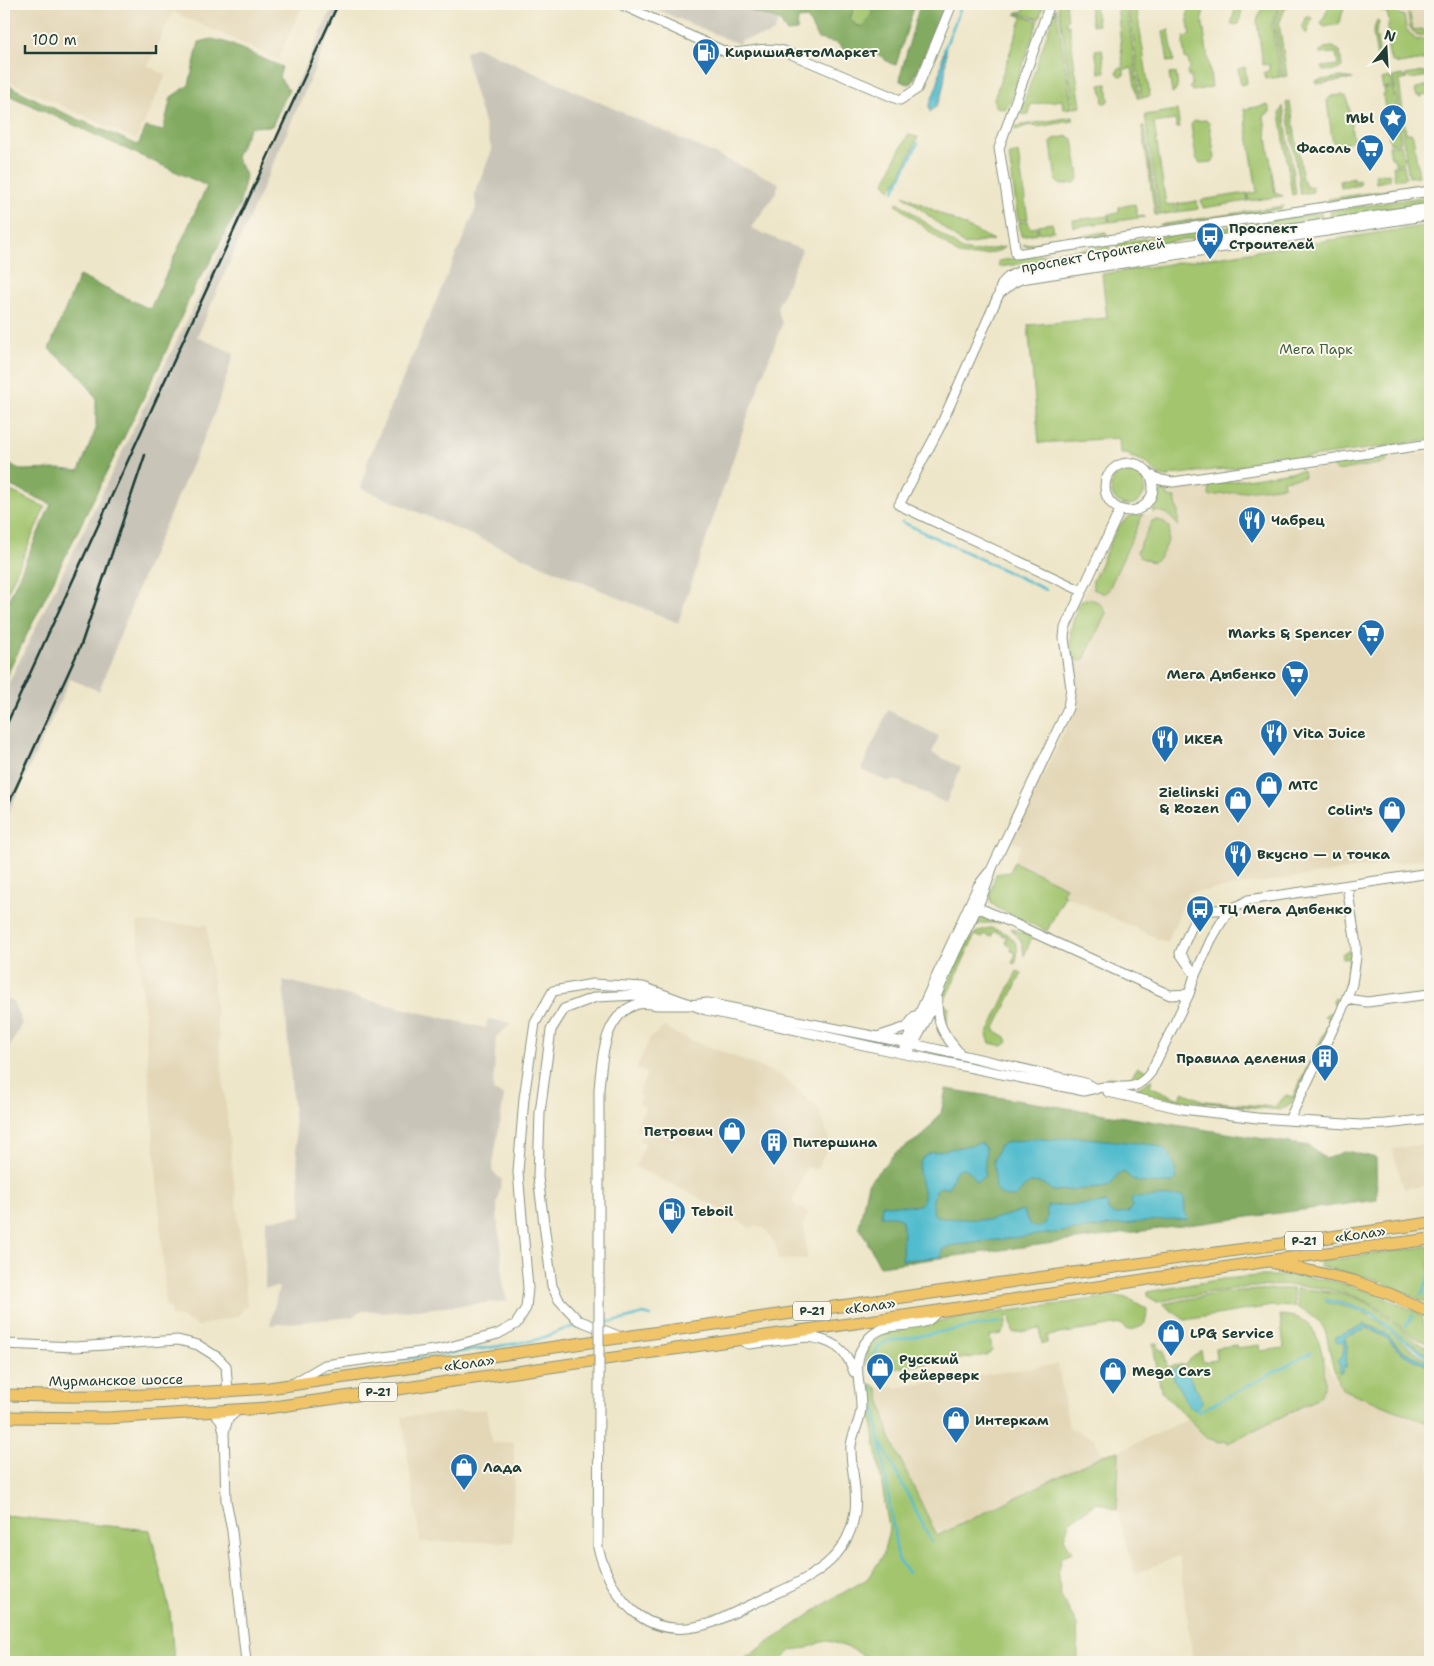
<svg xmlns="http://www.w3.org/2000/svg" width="1434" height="1666" font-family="'Shantell Sans',sans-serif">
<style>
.built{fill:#e3d7b7}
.industrial{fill:#c8c4b8}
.green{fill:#a3c56e;stroke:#618151}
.forest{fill:#82aa61;stroke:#50744a}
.water{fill:#51bccd;stroke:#387c80}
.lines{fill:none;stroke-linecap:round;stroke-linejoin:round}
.stream{stroke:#51bccd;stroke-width:2.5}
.minor-casing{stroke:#86927e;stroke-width:11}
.major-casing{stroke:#86927e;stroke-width:13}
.minor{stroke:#fff;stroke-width:9}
.major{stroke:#f0c469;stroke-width:11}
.rail{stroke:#1f3d34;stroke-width:2.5}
.minor-bridge-casing{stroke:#86927e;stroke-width:11;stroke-linecap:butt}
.minor-bridge{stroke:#fff;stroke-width:9}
.labels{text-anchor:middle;stroke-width:4;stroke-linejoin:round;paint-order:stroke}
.shield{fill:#fbf7ec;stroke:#61756b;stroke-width:1}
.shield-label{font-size:12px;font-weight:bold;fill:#1f3d34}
.poi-label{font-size:14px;font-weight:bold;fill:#1f3d34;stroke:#fbf7ec;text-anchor:start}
.street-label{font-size:14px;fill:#1f3d34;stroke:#fbf7ec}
.park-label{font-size:14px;fill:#405f42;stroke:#fbf7ec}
</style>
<rect width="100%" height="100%" fill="#fbf7ec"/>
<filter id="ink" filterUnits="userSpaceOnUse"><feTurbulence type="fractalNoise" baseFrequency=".02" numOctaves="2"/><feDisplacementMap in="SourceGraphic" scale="10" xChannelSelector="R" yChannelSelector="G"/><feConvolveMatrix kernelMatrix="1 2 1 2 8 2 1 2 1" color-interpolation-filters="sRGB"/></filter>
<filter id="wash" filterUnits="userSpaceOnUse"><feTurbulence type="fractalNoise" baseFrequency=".0096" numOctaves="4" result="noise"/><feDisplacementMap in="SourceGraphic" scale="20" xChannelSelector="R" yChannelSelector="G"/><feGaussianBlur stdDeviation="1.12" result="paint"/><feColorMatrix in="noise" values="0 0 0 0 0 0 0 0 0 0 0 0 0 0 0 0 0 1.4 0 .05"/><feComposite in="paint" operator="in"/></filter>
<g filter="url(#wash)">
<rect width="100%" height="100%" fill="#eee6c9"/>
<!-- built -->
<path class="built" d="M4,4H303L278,59L173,12L148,66L166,75L136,140L4,79Z
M1387,4H1430V57L1401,61L1400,16L1399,13L1394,12L1396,7Z
M1430,452V858L1188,893L1167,943L1062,894L1065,887L1014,862L1021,845L1011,841L1078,704L1070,634L1071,625L1116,526L1120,520L1130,515L1153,513L1155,502L1159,493L1169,487L1199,485Z
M137,922L207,925L247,1305L238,1316L198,1326L179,1317L171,1316L170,1308L166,1307L163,1259Z
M665,1027L679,1035L781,1075L819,1110L830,1142L817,1170L807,1167L792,1202L809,1213L804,1223L807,1259L778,1260L776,1245L764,1228L756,1225L750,1228L725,1212L688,1192L635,1167L646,1143L639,1140L642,1132L635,1129L645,1107L638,1104L642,1097L637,1095L647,1074L637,1068L650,1038Z
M1430,1143V1185L1404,1189L1392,1149Z
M1322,1357L1342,1389L1430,1424V1662H1193L1179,1556L1135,1574L1117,1510L1119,1451Z
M1058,1364L1069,1428L1094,1438L1103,1455L937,1536L890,1438L878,1389L895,1386L896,1388L900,1387Z
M486,1409L492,1443L514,1442L513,1542H420L402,1417Z"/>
<!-- industrial -->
<path class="industrial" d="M334,4H343L197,337L234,353L214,415L144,573L99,691L70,679L4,823V692L199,296Z
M643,4H754L751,11L779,20L774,32L768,35L741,40L739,44Z
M477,47L779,183L776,193L751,228L802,250L777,308L782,324L747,418L678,623L361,488L368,460L476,208L475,194L492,150L471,79L465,52Z
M888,710L939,736L932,753L961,767L946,803L898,781H886L861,770Z
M283,980L486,1028L488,1019L512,1023L496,1037L493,1091L504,1096L492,1171L502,1180L497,1204L498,1228L501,1242L503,1288L508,1301L383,1313L375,1311H360L352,1317L270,1325L279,1287L265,1288L266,1220L302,1216Z
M4,997L13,1001L22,1023L4,1058Z"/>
<!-- green -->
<path class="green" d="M856,4L872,5V14L863,27L855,25L850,18Z
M1026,4H1044L1039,19L1017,12H1023Z
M1058,4H1066L1068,20L1066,21L1067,25H1069L1075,67L1074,68V72H1076L1081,107L1074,108Z
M1089,4H1096L1095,7L1098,25H1092Z
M1117,4H1129L1127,10L1140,98H1137L1132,68L1124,69V75L1120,76L1117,73L1118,69L1123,67Z
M1132,4H1139L1137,11L1150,96L1142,98L1129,10Z
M1191,4H1206L1202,17L1212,87L1192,91L1189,87L1192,85L1191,76H1188L1187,71L1190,70L1188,59H1185L1183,42L1184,37L1190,35L1187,16Z
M1263,4H1279L1272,24L1280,77L1265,79L1264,72L1269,71V64L1263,65L1257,21Z
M1281,4H1287L1279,24L1287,76L1282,77L1274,23Z
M1330,4L1341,5L1344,8L1339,24L1324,27L1321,24Z
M1236,6L1242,9L1239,24L1231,25Z
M1381,7L1404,16L1406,29L1416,40L1430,38V59L1399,64L1391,61C1389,53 1385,40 1387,32C1388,24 1390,21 1387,13L1380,10Z
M1056,8L1072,108L1065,109L1063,108L1062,100L1030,105L1029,115L1020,114Z
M1016,13L1038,21L1009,105L1005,109L998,108L995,105L994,99L1022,17L1015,14Z
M1408,14H1410L1413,30L1422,29L1423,31L1430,30V34L1417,36L1410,27Z
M1306,16L1312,18L1307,33H1304L1302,26Z
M1377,20L1379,23L1376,32L1380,58H1377L1373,32Z
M1169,30L1174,61L1168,62L1163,31Z
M1333,47L1340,51L1342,67L1337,70L1324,71L1322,67L1338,65L1336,53L1320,54V52L1324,48Z
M1102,49L1105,72L1099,73L1095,50Z
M1245,67L1247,83L1241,85L1238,69Z
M1430,71V76L1410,79L1405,75Z
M1176,73C1177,81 1180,89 1172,93L1169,74Z
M1402,75L1407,79L1399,81L1406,133H1411L1413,136L1419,176L1409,177L1393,77Z
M1341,77L1353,79L1316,84L1315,81Z
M1391,77L1393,86L1383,88L1381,79Z
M1107,84L1109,100L1106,103H1103L1102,99H1104L1100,85Z
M1430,85V94L1422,95V97L1417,96L1415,91L1417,88Z
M1393,88L1401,142L1390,144L1383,95L1385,94L1384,89Z
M1342,95L1345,96L1348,100L1353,139L1350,142L1339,145L1334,143L1332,139L1327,101L1331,96Z
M1290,102L1298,152H1299L1302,172L1301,173L1302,178H1298L1286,103Z
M1268,105L1270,109V112L1264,116L1275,193L1283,196L1249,201L1248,194L1257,192L1244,109Z
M1283,106L1296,194L1292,195L1280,113Z
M1177,110L1180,128H1177L1175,120L1154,123L1166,205L1175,204L1176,212L1160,215L1145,115Z
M1073,117V121L1037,127L1030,125L1015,130L1016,126Z
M1206,120L1209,123L1215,158L1212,162L1200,163L1196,158L1191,125L1194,121Z
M1142,126H1144L1158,215H1155Z
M908,135L918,137L899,179L890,190L885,183L897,155Z
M1068,136L1073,139L1079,177L1075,183L1061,185L1056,181L1051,143L1054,139Z
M1401,144L1404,163L1395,164L1394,158H1391L1389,146Z
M1018,153L1028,219L1018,220L1009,155Z
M1404,165L1406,178L1395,180L1393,166Z
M1384,173V175L1389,174L1390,180L1376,183L1375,174Z
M1353,177L1354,181L1360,180V185L1341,188L1340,181Z
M1303,179L1306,187L1312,186L1313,192L1300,194L1298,180Z
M1415,186L1406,190L1328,202V199Z
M1247,193L1248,201L1203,208L1201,200Z
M903,195L994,240L965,245Z
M1430,196V203L1331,218L1330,211Z
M1197,201L1198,209L1178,212L1177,204Z
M898,202L962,250L973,252L1005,247C998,254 969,258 959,255L896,205Z
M1135,204L1137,215L1145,217L1110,222L1109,214L1119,213V207Z
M1284,206L1281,209L1167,226L1159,225Z
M1321,213L1322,219L1118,250L1117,243Z
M1108,216L1109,222L1074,227L1073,220Z
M1028,221L1029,226L1031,228L1037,227V233L1021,236L1019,222Z
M1052,223L1054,231L1039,233L1038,225Z
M1430,225V440L1242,467L1170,475V477C1157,478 1155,470 1146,463C1141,460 1135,458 1130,457L1129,453L1120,454L1119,438L1039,443L1028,325L1107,318L1102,274Z
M1106,232L1107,235L1034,247L1023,245Z
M1109,245L1110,251L999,267L998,261Z
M1382,457L1387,459L1385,463L1337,471L1333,468L1335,463Z
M1303,470L1304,477L1283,480L1284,486L1209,496L1210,485Z
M1111 488a17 17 0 1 1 34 0a17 17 0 1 1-34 0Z
M1172,487V491L1167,492L1168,497L1175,498L1178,511V527C1172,517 1168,513 1156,511L1153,513C1155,500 1158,489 1172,487Z
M4,488L45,507L4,600Z
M1143,514L1109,589L1106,593H1102L1093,589V581L1118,527L1130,516Z
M1157,520L1162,521L1169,527C1171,538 1163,558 1153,562L1141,558L1137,552L1152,521Z
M1086,599C1096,599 1103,604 1106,613L1084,659L1080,661L1072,657C1069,631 1070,627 1080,602Z
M1014,862L1066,887L1062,894L1065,895L1047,931L999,909L991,903L990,892L996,874L1010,872Z
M977,918H983L1000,923H982L971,929L973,920Z
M990,928C1010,932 1023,942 1015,964L1012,963L1016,953L1010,950L1011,946L1005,943L1007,937L994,931L991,937L984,934L982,938L975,935L943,1004L949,1008L947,1018V1025L944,1027L940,1005L942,997L967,941C974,933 979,930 990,928Z
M1011,928L1032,937L1024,956L1022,943Z
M1349,951L1352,952L1347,984L1341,1004L1339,1006L1334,1004L1333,1001L1334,998L1339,1000L1345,985L1349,959L1341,957L1343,953Z
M1017,971L1022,973L994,1030L1006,1037L1008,1042L1003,1046L990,1043L987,1035Z
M1330,1012L1335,1016L1294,1099L1290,1105L1280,1110L1179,1100L1129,1091C1142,1088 1144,1083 1152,1080L1150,1086L1179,1099L1183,1092L1204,1101L1274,1107L1286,1095L1293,1097L1331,1019L1324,1016Z
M1138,1067L1149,1071C1137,1086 1119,1085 1102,1081L1109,1077L1118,1079L1131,1077Z
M1430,1246V1304L1375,1279L1319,1266V1262Z
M1257,1276C1280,1276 1303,1275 1326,1280C1360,1286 1392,1300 1422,1315L1424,1325L1427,1326L1430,1321V1344C1404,1337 1389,1310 1364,1300C1304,1273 1219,1290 1157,1302L1147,1296V1292L1223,1279Z
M1275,1289H1293L1295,1307L1272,1306L1185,1320L1162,1304L1224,1292Z
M1296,1289C1322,1290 1354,1293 1376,1308C1391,1319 1406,1334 1421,1345L1430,1348V1356L1395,1332L1373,1313L1348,1304L1324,1299L1326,1302C1341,1306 1361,1309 1374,1318C1393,1332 1408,1350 1430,1360V1363C1421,1359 1408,1356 1401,1349C1387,1335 1384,1330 1364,1324C1354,1331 1345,1331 1336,1339L1344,1341L1343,1355L1339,1370L1344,1366L1346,1367L1347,1340H1344V1338L1364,1330L1365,1327L1386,1337L1401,1353L1430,1367V1424L1342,1389C1339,1381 1335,1374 1333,1366C1324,1334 1333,1325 1298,1308Z
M1115,1296C1128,1297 1136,1302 1147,1309C1146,1326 1145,1327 1128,1330L1121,1324L1047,1336V1343L1042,1344L1040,1329L1013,1333L1010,1316L1006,1317V1324L1002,1334L990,1336L992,1351L987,1355L877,1371C853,1366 874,1336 887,1330C894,1327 903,1327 910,1325Z
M1280,1315C1290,1316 1299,1317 1307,1323C1321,1334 1328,1372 1323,1389C1322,1393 1320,1396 1317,1399L1228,1443L1227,1441L1220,1442L1207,1438L1162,1392L1160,1387L1153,1344L1158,1343L1159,1350H1164L1167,1367L1185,1364L1201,1350L1203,1362L1216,1360L1215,1348L1236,1345L1237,1348L1260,1345L1261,1351L1284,1348Z
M873,1384L878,1389L890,1438L937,1536L1103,1455L1119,1451L1117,1510L1097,1502L1070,1521L1064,1538L1072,1552L1061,1557L1058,1569L1061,1596L1077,1625L1078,1662H955L949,1661L875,1662L852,1649L829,1641L821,1642L807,1648L792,1650L779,1662H740L834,1598L867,1579L883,1556L889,1529L867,1390Z
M4,1516L150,1530L170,1612L174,1662H4Z"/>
<!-- forest -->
<path class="forest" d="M754,4H856L850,18L855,25L862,27L872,14V4H915L896,65C885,63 885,57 875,53C867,49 856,52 846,52L837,43L818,39L807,18L798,19L797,31L787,32L779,20L751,11Z
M920,4H946L912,83L908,84L900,81L901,73Z
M212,39L228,43L282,67L279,77L289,90L272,126L250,127L236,157L246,176L239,207L209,264L195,286L162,360L4,681V610L51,504L4,483V462L21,470L61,469L79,471L96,429V398L82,377L49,349L79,276L150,309L207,186L4,93V83L57,110L138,145L146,127L163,131L171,97L189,85L199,42Z
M946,1089L1309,1146L1326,1159L1346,1151L1376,1158L1377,1200L880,1266L859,1226L868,1183L894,1154L924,1135L941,1113Z"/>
<!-- water -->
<path class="water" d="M944,48H946C946,65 946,102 930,112L929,106L938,83Z
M1077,1137L1156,1145C1173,1152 1172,1161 1177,1178L1172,1183C1156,1183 1135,1187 1125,1172L1118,1174L1110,1186L1102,1188L1052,1191C1046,1184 1035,1179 1027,1185C1022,1188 1020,1193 1015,1197H1008L1002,1195L996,1190L994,1184L995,1176L993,1161L999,1147L1005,1143L1036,1138L1053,1140Z
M981,1143L986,1148L984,1177L976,1182C973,1174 970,1170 962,1168L956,1171L949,1187H941L935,1190L932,1206L933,1213L940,1218L989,1220L1023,1211L1030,1225L1038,1227L1045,1224L1047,1217V1206L1107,1203L1108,1210L1114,1215L1128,1212L1132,1206L1131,1198L1184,1196L1185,1212L1188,1220L1174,1219L1141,1222L949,1246L942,1250L941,1257L902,1260L903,1226L901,1219L895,1216H881L882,1204L904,1206L920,1205L924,1199C924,1181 909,1165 930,1153Z
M1364,1324L1386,1333L1401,1350L1430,1363V1367L1401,1353L1386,1337L1365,1327L1364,1330L1344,1338V1340H1347L1346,1367L1344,1366L1342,1372L1339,1373L1340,1365L1338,1360L1343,1355L1344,1342L1337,1343L1335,1337C1345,1332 1355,1331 1364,1324Z
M1180,1367L1184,1368L1202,1399V1404L1197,1409L1189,1407L1170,1371Z"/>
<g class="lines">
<!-- stream -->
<path class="stream" d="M944,50L961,7
M894,191L918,143
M902,522L1046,590
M1422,1295L1430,1273
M1325,1300L1347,1305L1373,1314L1401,1338L1430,1358
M602,1323L622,1320L644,1314L651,1316
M1406,1326L1413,1315
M399,1359C442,1356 487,1348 530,1341C548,1338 563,1327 582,1325
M872,1360L879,1346L888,1341L1001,1322
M872,1389L898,1559L908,1573
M1197,1409L1198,1412L1311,1353
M882,1444L931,1541"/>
</g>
</g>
<g filter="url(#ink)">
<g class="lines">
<!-- minor casing -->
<g class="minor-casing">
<path id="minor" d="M620,4L728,53C747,53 765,46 784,51L900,100L917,89L952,4
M1050,4L999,148L1016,254L1430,191
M999,294L1013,283L1021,279L1430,215
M1105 487a24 24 0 1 1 48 0a24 24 0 1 1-48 0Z
M1149,474L1161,480L1173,482L1430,444
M1082,591L899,505L941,425L999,294C1001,278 1012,274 1026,269L1430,208
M966,913L977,908L984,910L1170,995L1189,994
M1195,975L1180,953L1198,912C1218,908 1231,913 1248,900L1430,873
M1347,999L1367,1002L1430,994
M937,1000C937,1026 944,1035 961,1055
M880,1036L907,1027L915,1016
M904,1047L978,886L989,872
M910,1049C929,1020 939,987 953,957C967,927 983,900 992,868L1068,708L1071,688L1064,638L1065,628L1120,510
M1108,1092L1183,1109L1257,1118L1361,1125L1386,1124L1430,1119
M1289,1120L1341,1012L1352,984L1356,957V945L1347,886
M599,1286V1089C602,1060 603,1014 638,1004C643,1003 651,1004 657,1005C674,1005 690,1006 707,1003L913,1044L1085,1083L1096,1089
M621,1337L578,1320L559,1300L552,1286L538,1177L540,1112L551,1030L564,1009L596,997L636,995L664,1001
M744,1342L749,1344L807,1337C832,1340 846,1348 854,1372
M4,1344L75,1347L178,1340L198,1345L217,1357L226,1366L228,1392
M294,1383L325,1365L442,1349L498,1334L516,1324L526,1308L528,1288L518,1172L524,1098L535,1023L553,991L593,984L643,987L706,1010L900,1053L1084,1091C1091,1089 1097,1088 1104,1087C1126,1086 1136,1092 1151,1072L1189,994L1195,975L1211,940L1222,921L1231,909
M599,1405L598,1548C614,1606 650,1644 714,1622C733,1613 753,1604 772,1595C812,1577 849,1559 855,1511C858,1489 850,1467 851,1446C852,1433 862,1419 861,1406C861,1384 851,1363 865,1343C881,1319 905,1330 927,1321C931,1319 935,1314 938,1311
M214,1412L221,1420L224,1432L228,1419L237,1411
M224,1432L226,1500L232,1531L246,1662"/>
</g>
<!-- major casing -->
<g class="major-casing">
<path id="major" d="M1274,1263L1354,1281L1392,1295L1430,1313
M4,1395C92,1398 181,1395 269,1388L980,1286L1430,1223
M4,1417L108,1418L267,1408L938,1311L1268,1261L1430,1239"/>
</g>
<!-- minor -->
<use href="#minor" class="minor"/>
<!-- major -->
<use href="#major" class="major"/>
<!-- rail -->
<path class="rail" d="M4,730L338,4
M4,814L81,645L145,455"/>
<!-- minor-bridge casing -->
<g class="minor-bridge-casing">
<path id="minor-bridge" d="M599,1286V1405"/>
</g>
<!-- minor-bridge -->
<use href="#minor-bridge" class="minor-bridge"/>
</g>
</g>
<!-- icons -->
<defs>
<g id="fuel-pin" transform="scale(1.4375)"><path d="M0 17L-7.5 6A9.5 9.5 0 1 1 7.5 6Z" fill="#1f6fb2" stroke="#fbf7ec"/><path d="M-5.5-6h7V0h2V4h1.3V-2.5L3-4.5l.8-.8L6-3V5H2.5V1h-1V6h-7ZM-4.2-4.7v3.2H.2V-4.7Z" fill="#fff"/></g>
<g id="sight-pin" transform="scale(1.4375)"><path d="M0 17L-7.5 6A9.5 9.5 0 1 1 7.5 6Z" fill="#1f6fb2" stroke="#fbf7ec"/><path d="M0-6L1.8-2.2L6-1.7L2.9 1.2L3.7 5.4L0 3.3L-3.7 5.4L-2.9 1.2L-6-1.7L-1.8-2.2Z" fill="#fff"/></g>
<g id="supermarket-pin" transform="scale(1.4375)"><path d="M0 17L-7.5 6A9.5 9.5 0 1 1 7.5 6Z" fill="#1f6fb2" stroke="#fbf7ec"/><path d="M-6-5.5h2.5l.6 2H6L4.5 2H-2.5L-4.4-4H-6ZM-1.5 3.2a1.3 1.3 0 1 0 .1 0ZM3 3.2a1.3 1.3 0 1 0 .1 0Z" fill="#fff"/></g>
<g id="bus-pin" transform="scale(1.4375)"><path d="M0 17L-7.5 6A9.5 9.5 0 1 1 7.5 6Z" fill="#1f6fb2" stroke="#fbf7ec"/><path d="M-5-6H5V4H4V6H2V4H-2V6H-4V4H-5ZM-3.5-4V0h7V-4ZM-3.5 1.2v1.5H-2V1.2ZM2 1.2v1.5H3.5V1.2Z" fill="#fff"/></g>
<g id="restaurant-pin" transform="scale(1.4375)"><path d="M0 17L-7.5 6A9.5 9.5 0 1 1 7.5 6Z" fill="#1f6fb2" stroke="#fbf7ec"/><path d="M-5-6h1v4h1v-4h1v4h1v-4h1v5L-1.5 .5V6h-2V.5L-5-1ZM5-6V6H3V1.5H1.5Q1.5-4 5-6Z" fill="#fff"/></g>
<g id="shop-pin" transform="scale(1.4375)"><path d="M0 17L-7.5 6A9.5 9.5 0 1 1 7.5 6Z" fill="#1f6fb2" stroke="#fbf7ec"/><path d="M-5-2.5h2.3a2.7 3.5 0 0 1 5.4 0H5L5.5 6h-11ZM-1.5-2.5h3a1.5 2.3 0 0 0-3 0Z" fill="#fff"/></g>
<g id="building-pin" transform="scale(1.4375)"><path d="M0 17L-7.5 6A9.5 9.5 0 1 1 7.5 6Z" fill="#1f6fb2" stroke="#fbf7ec"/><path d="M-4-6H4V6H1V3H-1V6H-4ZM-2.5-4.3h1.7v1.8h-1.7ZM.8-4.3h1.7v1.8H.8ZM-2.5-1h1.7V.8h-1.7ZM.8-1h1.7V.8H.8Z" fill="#fff"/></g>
</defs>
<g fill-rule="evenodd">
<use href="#fuel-pin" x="706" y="52"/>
<use href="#sight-pin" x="1393" y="118"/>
<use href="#supermarket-pin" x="1370" y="148"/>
<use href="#bus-pin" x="1210" y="236"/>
<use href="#restaurant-pin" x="1252" y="520"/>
<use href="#supermarket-pin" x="1371" y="633"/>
<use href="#supermarket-pin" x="1295" y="674"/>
<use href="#restaurant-pin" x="1274" y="733"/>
<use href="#restaurant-pin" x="1165" y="739"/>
<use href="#shop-pin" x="1269" y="785"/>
<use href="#shop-pin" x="1238" y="800"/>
<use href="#shop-pin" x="1392" y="810"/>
<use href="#restaurant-pin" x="1238" y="854"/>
<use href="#bus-pin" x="1200" y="909"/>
<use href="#building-pin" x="1325" y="1058"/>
<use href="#shop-pin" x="732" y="1131"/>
<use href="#building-pin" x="774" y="1142"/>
<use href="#fuel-pin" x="672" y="1211"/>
<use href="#shop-pin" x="1171" y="1333"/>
<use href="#shop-pin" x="880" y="1367"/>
<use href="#shop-pin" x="1113" y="1371"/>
<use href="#shop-pin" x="956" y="1420"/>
<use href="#shop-pin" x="464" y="1467"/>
</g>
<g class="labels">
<!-- shield labels -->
<g class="shield">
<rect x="1285" y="1231.5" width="38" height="19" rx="4"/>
<rect x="793" y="1301.5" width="38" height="19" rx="4"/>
<rect x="359" y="1382.5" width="38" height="19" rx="4"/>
</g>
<g class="shield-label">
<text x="1304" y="1245">Р-21</text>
<text x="812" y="1315">Р-21</text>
<text x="378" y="1396">Р-21</text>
</g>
<!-- poi labels -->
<g class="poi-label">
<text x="725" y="57">КиришиАвтоМаркет</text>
<text x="1374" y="123" text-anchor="end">Mbl</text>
<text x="1351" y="153" text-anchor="end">Фасоль</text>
<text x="1229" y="233">Проспект<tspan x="1229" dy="16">Строителей</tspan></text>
<text x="1271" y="525">Чабрец</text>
<text x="1352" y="638" text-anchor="end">Marks &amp; Spencer</text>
<text x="1276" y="679" text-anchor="end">Мега Дыбенко</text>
<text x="1293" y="738">Vita Juice</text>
<text x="1184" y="744">ИКЕА</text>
<text x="1288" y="790">МТС</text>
<text x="1219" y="797" text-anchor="end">Zielinski<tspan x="1219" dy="16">&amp; Rozen</tspan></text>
<text x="1373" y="815" text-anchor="end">Colin's</text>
<text x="1257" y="859">Вкусно — и точка</text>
<text x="1219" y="914">ТЦ Мега Дыбенко</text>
<text x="1306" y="1063" text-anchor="end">Правила деления</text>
<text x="713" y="1136" text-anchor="end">Петрович</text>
<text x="793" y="1147">Питершина</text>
<text x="691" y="1216">Teboil</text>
<text x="1190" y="1338">LPG Service</text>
<text x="899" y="1364">Русский<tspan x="899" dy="16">фейерверк</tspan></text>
<text x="1132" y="1376">Mega Cars</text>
<text x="975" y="1425">Интеркам</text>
<text x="483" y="1472">Лада</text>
</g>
<!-- street labels -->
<g class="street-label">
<text transform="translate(1093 255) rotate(-10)" y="5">проспект Строителей</text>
<text transform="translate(1360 1234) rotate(-8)" y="5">«Кола»</text>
<text transform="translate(870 1306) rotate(-8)" y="5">«Кола»</text>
<text transform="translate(469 1363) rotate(-8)" y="5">«Кола»</text>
<text transform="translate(116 1380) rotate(-1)" y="5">Мурманское шоссе</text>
</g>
<!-- park labels -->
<g class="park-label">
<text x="1316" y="354">Мега Парк</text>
</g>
</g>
<!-- margin -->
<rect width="1434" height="1666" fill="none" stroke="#fbf7ec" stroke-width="20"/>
<!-- north arrow -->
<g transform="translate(1386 48) rotate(18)" stroke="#fbf7ec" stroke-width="4" paint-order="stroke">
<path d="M0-4L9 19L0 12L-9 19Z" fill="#1f3d34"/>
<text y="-8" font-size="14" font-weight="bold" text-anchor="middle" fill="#1f3d34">N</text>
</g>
<!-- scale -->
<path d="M25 45v8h131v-8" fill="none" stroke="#1f3d34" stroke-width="2.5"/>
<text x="32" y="45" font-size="15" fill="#1f3d34" stroke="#fbf7ec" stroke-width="4" paint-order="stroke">100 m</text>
</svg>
